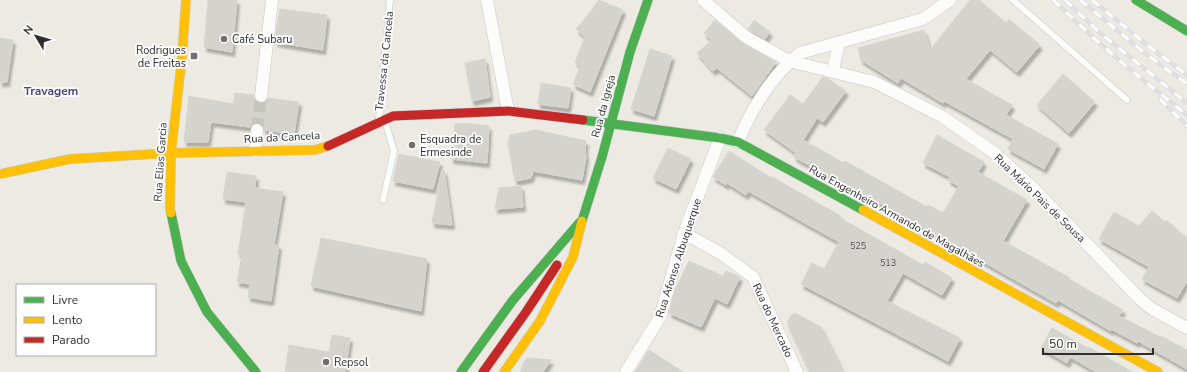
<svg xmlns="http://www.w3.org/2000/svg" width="1187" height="372" font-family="'Nunito Sans',sans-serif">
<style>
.building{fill:#d4d3ce;stroke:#d7d5cf;filter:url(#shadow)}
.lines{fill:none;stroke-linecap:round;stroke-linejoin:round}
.street-tunnel{stroke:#c6c4bf;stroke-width:12;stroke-dasharray:12 6;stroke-linecap:butt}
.lane-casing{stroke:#c9c8c8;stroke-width:7}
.street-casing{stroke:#c9c8c8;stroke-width:13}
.fast-casing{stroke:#c9c8c8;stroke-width:10}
.slow-casing{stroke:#c9c8c8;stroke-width:10}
.jam-casing{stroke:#c9c8c8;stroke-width:10}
.lane{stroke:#fcfcfb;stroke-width:6}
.street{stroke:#fcfcfb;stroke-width:12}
.fast{stroke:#4caf50;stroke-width:9}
.slow{stroke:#ffc107;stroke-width:9}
.jam{stroke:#c62828;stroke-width:9}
.rail-casing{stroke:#dfdee0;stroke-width:4.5}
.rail{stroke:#fff;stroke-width:3;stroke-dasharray:9;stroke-linecap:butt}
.poi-dot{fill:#706f6d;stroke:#fff;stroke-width:1.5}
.labels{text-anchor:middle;stroke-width:3.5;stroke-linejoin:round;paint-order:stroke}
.number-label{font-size:9px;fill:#585756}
.poi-label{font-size:11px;fill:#2d2d2d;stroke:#fff;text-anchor:start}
.street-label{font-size:11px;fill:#2d2d2d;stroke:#fff}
.neighbourhood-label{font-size:12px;font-weight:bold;fill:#494884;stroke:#fff}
</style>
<defs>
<filter id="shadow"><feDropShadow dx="2.5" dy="4.5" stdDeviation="1" flood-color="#0004"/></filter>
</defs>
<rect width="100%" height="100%" fill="#eceae3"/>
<!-- building -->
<path class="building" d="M208,0H237L232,52L204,47Z
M599,0L623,10L590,92L573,84L580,67L575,62L585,37L576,29L592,10L594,6Z
M970,0H979L1006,23L1009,19L1040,45L1017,72L990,50L966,79L1012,105L1006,115L1058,144L1044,169L1008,149L1013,139L944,101L943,103L901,78L898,83L861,60L858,48L924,30L930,50Z
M280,9L327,15L323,50L275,42L277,25Z
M715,20L742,43L776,62L752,96L717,68L713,71L697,53L712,40L704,33Z
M754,20L770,32L765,39L748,29Z
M0,38L13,40L7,82H0Z
M650,49L672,56L654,116L631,109Z
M485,59L490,97L472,101L465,63Z
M1063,74L1095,102L1069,133L1037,105Z
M823,77L827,78L846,91L823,122L817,118L803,140L844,163L845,161L927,207L928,205L943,213L959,186L948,180L950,177L923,163L937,135L984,162L978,172L1027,200L1003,241L1070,278L1069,279L1123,310L1119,316L1160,337L1161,336L1187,350V369L1138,341L1137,343L1111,329V331L1058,300L1056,303L867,196L866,197L794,157L796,153L764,130L790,95L803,104Z
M541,83L571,88L568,108L538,104Z
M235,93L254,95V99L260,103H264L268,98L299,102L294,134L264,130L262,124L258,123H254L250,127L211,122L208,142H184L189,96L233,104Z
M463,123L489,126L487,163L451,159L455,124Z
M536,130L586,141L585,149L586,157L582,180L533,171L531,178L515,181L508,143L510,135Z
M668,148L691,159L676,189L653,178Z
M729,151L771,178L772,177L841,216L840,218L923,265L925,262L952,278L942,295L903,273L887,301L960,338L948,361L801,284L812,263L824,269L839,242L748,191L746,195L727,183L726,185L713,177Z
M399,154L440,162L433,189L393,181Z
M442,170H444L452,225L432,223Z
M227,172L256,176L255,188L283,192L274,245H279L271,301L248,297L250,284L237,282L242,255L238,254L246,202L223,199Z
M521,186L523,207L495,209L499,188Z
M1152,211L1165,222L1166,220L1187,238V281L1177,298L1142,279L1149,267L1099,239L1114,212L1139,226Z
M321,238L427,259L421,311L311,286Z
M689,261L723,276L726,271L740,277L727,304L715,298L701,327L669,313L675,290Z
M793,314H797L821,327L843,372H810L788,325V321L790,317Z
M1052,328L1088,348L1089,347L1132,372H1096L1070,357L1067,363L1041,348Z
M332,335L350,338L345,372H291L285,371L289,345L329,352Z
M649,350L683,372H635Z
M527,358L551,360L543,372H520L524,362Z"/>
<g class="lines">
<!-- street-tunnel -->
<path class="street-tunnel" d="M257,130L261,96"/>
<!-- lane casing -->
<g class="lane-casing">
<path id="lane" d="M1013,0L1127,100
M379,119L390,0
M383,200L394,151L385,121"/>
</g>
<!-- street casing -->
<g class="street-casing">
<path id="street" d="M487,0L508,111
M703,0L746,37L789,61L874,82L943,117L996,154L1033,188L1140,299L1152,309L1187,328
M833,71L839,42
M261,96L272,0
M738,142C750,111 773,74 800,53L923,19L950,0
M255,151L257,130
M684,233L720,253L753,277L797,372
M626,372L660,317L684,233L720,138"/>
</g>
<!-- fast casing -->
<g class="fast-casing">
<path id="fast" d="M1136,0L1187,31
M583,120L720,138L738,142L863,210
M171,213L181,261L207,312L256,372
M582,221L602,157L630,52L648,0
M461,372L513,300L580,222"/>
</g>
<!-- slow casing -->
<g class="slow-casing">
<path id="slow" d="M0,174L70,159L171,153L315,150L328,146
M863,210L1158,372
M171,213L170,209L171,153L182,57L186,0
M504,372L540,321L573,257L582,221"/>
</g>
<!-- jam casing -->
<g class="jam-casing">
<path id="jam" d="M328,146L393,116L508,111L583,120
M483,372L526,312L557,265"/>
</g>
<!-- lane -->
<use href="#lane" class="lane"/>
<!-- street -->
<use href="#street" class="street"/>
<!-- fast -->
<use href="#fast" class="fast"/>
<!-- slow -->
<use href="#slow" class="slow"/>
<!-- jam -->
<use href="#jam" class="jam"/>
<!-- rail casing -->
<g class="rail-casing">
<path id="rail" d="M1053,0L1096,40L1127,67L1187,115
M1065,0L1099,32L1187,103
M1080,0L1146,54L1187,84
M1092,0L1151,48L1187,75
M1160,99L1187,126"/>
</g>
<!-- rail -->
<use href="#rail" class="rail"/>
</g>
<!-- markers -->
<g class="poi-dot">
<circle cx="224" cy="39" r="4"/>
<rect x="190" y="52" width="8" height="8" rx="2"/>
<circle cx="412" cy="145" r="4"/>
<circle cx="326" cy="362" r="4"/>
</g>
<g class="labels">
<!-- number labels -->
<g class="number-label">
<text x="858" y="249">525</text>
<text x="888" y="266">513</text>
</g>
<!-- poi labels -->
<g class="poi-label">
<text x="232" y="43">Café Subaru</text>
<text x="186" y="54" text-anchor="end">Rodrigues<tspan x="186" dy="13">de Freitas</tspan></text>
<text x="420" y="143">Esquadra de<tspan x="420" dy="13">Ermesinde</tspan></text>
<text x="334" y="366">Repsol</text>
</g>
<!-- street labels -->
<g class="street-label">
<text transform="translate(384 61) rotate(-84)" y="4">Travessa da Cancela</text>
<text transform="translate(603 106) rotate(-75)" y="4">Rua da Igreja</text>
<text transform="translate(282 137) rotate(-3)" y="4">Rua da Cancela</text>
<text transform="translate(160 162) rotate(-86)" y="4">Rua Elias Garcia</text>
<text transform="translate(1040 198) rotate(44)" y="4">Rua Mário Pais de Sousa</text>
<text transform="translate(897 216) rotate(29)" y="4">Rua Engenheiro Armando de Magalhães</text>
<text transform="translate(678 258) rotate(-72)" y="4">Rua Afonso Albuquerque</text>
<text transform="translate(773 320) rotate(65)" y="4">Rua do Mercado</text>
</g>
<!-- neighbourhood labels -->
<g class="neighbourhood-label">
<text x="51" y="95">Travagem</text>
</g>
</g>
<!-- legend -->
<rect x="16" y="284" width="140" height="72" fill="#ffffff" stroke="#ababab"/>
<rect x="24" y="297" width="20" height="6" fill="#4caf50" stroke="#ababab"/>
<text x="52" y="304" font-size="12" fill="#2d2d2d">Livre</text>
<rect x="24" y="317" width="20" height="6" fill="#ffc107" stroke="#ababab"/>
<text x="52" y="324" font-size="12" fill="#2d2d2d">Lento</text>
<rect x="24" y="337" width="20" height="6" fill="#c62828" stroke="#ababab"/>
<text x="52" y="344" font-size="12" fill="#2d2d2d">Parado</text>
<!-- north arrow -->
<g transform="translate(36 36) rotate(308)" stroke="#ffffff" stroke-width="3" paint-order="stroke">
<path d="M0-3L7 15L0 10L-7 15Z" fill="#2d2d2d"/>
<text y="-6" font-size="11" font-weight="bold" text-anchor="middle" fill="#2d2d2d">N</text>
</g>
<!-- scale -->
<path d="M1043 348v6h110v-6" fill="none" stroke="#2d2d2d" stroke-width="2"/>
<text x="1049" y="348" font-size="12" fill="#2d2d2d" stroke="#ffffff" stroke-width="3" paint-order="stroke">50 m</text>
</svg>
